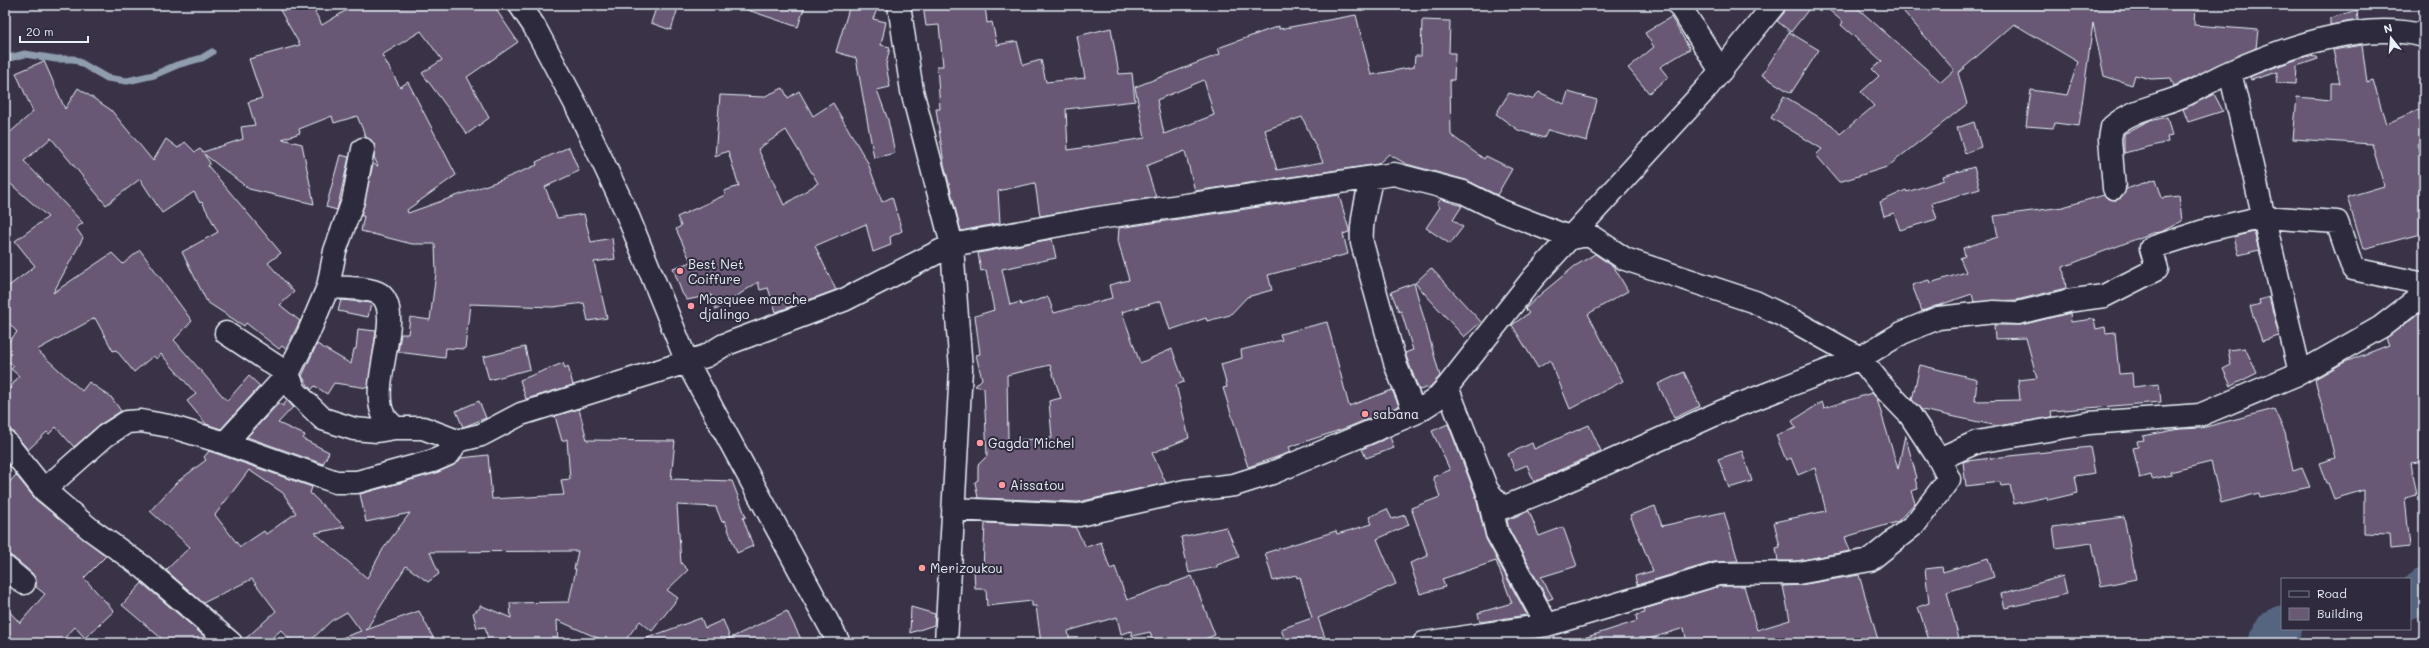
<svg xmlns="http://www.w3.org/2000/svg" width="2429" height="648" font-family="Mali,sans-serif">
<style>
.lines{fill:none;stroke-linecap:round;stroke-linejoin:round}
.stream{stroke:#8f9daf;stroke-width:7}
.river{stroke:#54657f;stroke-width:41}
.building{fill:#685974;stroke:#e8f1f8;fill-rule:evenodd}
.minor-casing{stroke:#e8f1f8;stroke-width:25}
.minor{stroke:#2f2a3d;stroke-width:22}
.poi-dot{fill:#ff9aa2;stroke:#2f2a3d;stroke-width:1.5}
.labels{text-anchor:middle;stroke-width:4;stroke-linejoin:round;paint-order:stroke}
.poi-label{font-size:13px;fill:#e8f1f8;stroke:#2f2a3d;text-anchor:start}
</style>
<rect width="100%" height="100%" fill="#3a3348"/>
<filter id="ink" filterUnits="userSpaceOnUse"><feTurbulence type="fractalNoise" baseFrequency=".025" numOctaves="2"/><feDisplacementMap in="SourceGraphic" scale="8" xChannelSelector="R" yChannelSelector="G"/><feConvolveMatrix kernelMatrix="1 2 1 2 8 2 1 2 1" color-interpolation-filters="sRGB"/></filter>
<g filter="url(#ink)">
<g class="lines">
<!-- stream -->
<path class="stream" d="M5,59L25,54L56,59H74L107,78L127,81L154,75L177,65L202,58L212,52"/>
<!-- river -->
<path class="river" d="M2410,599L2424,589
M2268,643L2276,629L2282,626"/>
</g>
<!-- building -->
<path class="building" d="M277,5H311L322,25L355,5H493L518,42L467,77L489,118L467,134L422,73L442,60L421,31L382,55L400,87L408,82L456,175L407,210L408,213L501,180L537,165L536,162L569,147L579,171L545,187L557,218L584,214L591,242L612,238L615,259L594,262L607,318L588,321L584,303L553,307L470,304L465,349L446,348L445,358L398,352L401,334H408L410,317L430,320L436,273L435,244H412L361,231L364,216H361L373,164L378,166L374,157L375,145L366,137L357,116L334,123L332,116L299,129L300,133L282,139L302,144L314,204L249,189L204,154L210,163L208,166L281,253L268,263L294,292L280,305L300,321L286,349L282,346L279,349L246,323L244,326L207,302L182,252L218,232L202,202L200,203L194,192L162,213L140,179L106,205L51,138L24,161L83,223L76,228L83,238L53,293L112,253L123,264L140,250L192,321L174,340L227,401L249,376L260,386L221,429L206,424L187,401L196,394L161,354L157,359L153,356L134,372L116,350L113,351L95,318L37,350L82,391L89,382L111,397L121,411L98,426L74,447L56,427L49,434L47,432L28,450L14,433L5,429V395L19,376L11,369L14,366L5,359V346L17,332L5,319V289L35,266L15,241L48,217L5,179V137L33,112L16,73L44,61L65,109L78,88L111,110L153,161L166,139L178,148L185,142L195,152L200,149L203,152L243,139L241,127L255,125L248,102L262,98L249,59L300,45Z
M657,5H679L671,30L651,23Z
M742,5H805L798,27L742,8Z
M850,5H879L873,19L886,22L881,45L890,47L886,65L890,87L877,90L888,120L895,153L874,158L856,58L836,52Z
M937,5H985L987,23L992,22L997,45L1017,41L1023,65L1041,60L1046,82L1085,78L1077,36L1111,28L1119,74L1132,73L1135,101L1066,109L1068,150L1145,138L1135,87L1220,54L1218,48L1279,26V29L1356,15L1371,75L1414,67L1415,56H1421L1422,20L1450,21L1449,53H1455L1454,80H1450L1451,135L1484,159L1486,156L1512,169L1497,195L1466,180L1406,164L1389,154L1378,164L1195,191L1185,151L1146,166L1156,197L1040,216L1035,183L998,191L1000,223L961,231L944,164L936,109H940L937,66H943L939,25L926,26L923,6ZM1204,80L1214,115L1164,134L1157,100ZM1302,117L1323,162L1277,170L1265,130Z
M1786,5H1812L1791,32L1777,21L1784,13Z
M1823,5H1854L1941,82L1954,70L1898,5H2195L2194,25L2258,30L2256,48L2174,86L2171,78L2151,79L2135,75L2132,85L2104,76L2093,23L2079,126L2055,123L2053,128L2026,126L2031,90L2067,95L2078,62L2014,24L1958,73L1967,104L1887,167L1839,182L1816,155L1822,149L1771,118L1784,96L1832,125L1840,134L1874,106L1861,92L1879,76L1872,69L1882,61L1841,25L1843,22Z
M2357,10L2358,20L2330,25V18Z
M1671,17L1690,49L1660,67L1668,77L1649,93L1628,68L1654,47L1645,33Z
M1789,32L1819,50L1791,93L1762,75Z
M2362,45L2367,82L2373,80L2386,124L2424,107V140L2417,144L2424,167V233L2363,249L2347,197L2384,186L2372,144L2293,139L2297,97L2331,100V83H2340L2333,50Z
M2307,56L2317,57L2318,59L2297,66L2296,84L2276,83L2278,72L2251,80L2250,77L2256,74Z
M783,88L788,98L799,91L813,116L833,103L868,163L882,202L892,197L902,231L890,237L891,245L873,252L866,224L815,246L836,290L776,312L768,288L760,290L758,282L716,310L711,295L687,300L682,293L673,268L691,262L676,229L681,226L677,217L725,195L724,191L739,186L728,151L715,156L720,95L763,97ZM786,130L818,183L784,205L758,149Z
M1539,92L1564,104L1568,92L1597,100L1587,141L1548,130L1544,138L1518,130L1496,114L1509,93L1532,99Z
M2214,94L2223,111L2188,122L2183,109Z
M2167,117L2172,136L2167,137L2168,142L2124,153V134L2146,122Z
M1974,122L1981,147L1965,153L1957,128Z
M340,155L349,157L337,210L326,207Z
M1974,167L1980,189L1932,203L1937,219L1900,230L1894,213L1884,216L1880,202L1906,190L1907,192L1944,180L1943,176Z
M2156,179L2162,198L2179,196L2182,221L2161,232L2152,233L2063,267L2066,288L2017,300L1974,302L1972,294L1922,311L1912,285L1929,280L1930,283L1966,272L1960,258L1965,256L1963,248L1998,237L1994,216L2063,207L2104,195L2108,199L2115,200L2121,198L2126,189Z
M1339,195L1349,230V232L1343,234L1348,254L1268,275L1272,290L1247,297L1230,315L1207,321L1206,318L1170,330L1161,301L1122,312L1140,363L1172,349L1184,382L1176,385L1189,438L1152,453L1166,483L1078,502L978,498L975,482L978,480V465L987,456L984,388L975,386L982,379L976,355L980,354L975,316L994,310L986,270L981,271L978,253L1052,239L1056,258L1002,269L1010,305L1020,302L1021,305L1048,297L1054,313L1112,298L1109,285L1129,280L1118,241L1119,228ZM1050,365L1061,398L1049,401L1052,438L1008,441L1007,375Z
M1441,199L1462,206L1453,220L1463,227L1450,244L1426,228L1440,207L1437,204Z
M2254,232L2259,250L2239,255L2234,237Z
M1595,254L1614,267L1628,291L1588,314L1623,381L1570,409L1550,360L1538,368L1512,325L1529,313L1525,309L1542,293L1575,266Z
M1431,268L1481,322L1464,337L1415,283Z
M1414,283L1440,376L1430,387L1419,390L1405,353L1413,350L1401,311L1399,312L1391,292Z
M2269,297L2279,336L2262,341L2250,307L2260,304L2259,300Z
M341,300L371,303L368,317L338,311Z
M2424,310V461L2411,463L2417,495L2405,498L2410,547L2391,549L2390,534L2364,533V490L2334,499L2328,483H2326L2319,463L2335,458L2315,379L2345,362L2389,345L2386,338Z
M2070,313L2071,322L2094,319L2096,329L2105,327L2106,333L2115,332L2119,374L2132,373L2133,387L2159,384L2161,402L2051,411L2052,417L1998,426L1922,410L1912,400L1920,365L1977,379L1975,401L2020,400L2018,380L2037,378L2026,338L1995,339L1994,325H2021Z
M1327,322L1349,406L1392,390L1399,406L1346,428L1289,447L1291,452L1248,467L1223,388L1227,387L1221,364L1242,358L1241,350L1282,340L1280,334Z
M358,329L376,331L368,388L334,383L327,394L315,386L311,390L302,376L317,344L351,364L354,349H356Z
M525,347L530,369L489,380L483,357Z
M2245,348L2257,373L2231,386L2223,369L2231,365L2228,350Z
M563,363L565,368L568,366L573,385L526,399L520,380Z
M1684,372L1700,406L1674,418L1658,384Z
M1872,393L1877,399L1898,469L1905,435L1917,478L1915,479L1918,489L1911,491L1915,503L1897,522L1845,537L1850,551L1797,561H1778L1776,548L1780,547L1774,522L1826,511L1815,468L1798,475L1791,458L1786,460L1776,435L1796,428L1792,421L1822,402L1824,408Z
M287,400L293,407L278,423L305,435L303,439L329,452L323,464L247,437L279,403L283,406Z
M479,401L486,418L463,427L456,411Z
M579,409L587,440L675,441L671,479L732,481L746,517L743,518L753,546L737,553L725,521L722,522L716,507L677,505L681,563L688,570L667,590L678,598L652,631L640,621L623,643H609L557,620L558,643H489L485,627L477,628L473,613L480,608V605L511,618L510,603L569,602L576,569H574L578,551L430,552L439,574L428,582L406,566L366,630L419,611L436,643H336V640L361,631L347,612L331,621L308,643H293L281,630L266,643H243V641L276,611L252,579L203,603L166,570L190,547L150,511L177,482L206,460L204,457L209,451L312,487L310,493L345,527L315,533L367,578L383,549L410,513L366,522L360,494L436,473L454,465L461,458L488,455L492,499L564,495L561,480L570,479L567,439L562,441L555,416ZM249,470L283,493L296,513L266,534L264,531L240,547L215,515Z
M2274,409L2285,433L2293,471L2302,468L2310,487L2260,497L2259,493L2221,503L2211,462L2170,472L2171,475L2152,479L2151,475L2140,478L2133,448L2138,447L2137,441L2144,440L2143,436L2180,429L2202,428Z
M1448,424L1475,494L1486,539L1527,615L1480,622L1478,613L1512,603L1496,561L1442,579L1445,587L1420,594L1410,563L1428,556L1411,508L1440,497L1433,477L1450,470L1432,431Z
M1589,425L1601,451L1534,482L1527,465L1515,470L1508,454L1532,443L1534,449Z
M1390,437L1394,448L1366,458L1362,449Z
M2090,447L2095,473L2075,476L2078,493L2048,500L2047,497L2014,504L2010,485L2001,486L2000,482L1966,486L1963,462L1966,461Z
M1742,451L1752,481L1729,488L1718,459Z
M16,475L36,500L106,556L84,578L114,611L85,638L75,627L60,643H5V607L20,623L45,594L36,587V579L32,573L13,557L5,555V487Z
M1655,506L1662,526L1724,512L1738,561L1714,562L1637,585L1635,576L1653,571L1630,515Z
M1387,509L1392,519L1405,515L1409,525L1377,539L1396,584L1318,618L1327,643H1286L1281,629L1312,618L1300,577L1297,578L1296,575L1273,581L1265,553L1336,531L1337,534L1372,524L1369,517Z
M1529,511L1539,536L1563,527L1577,566L1541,577L1553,598L1548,600L1509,529L1507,520Z
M2124,517L2136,579L2101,586L2092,543L2056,548L2053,527Z
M985,523L1075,527L1086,547L1101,542L1110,569L1115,567L1127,600L1192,576L1215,635L1194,643H1154L1150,632L1132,636L1131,631L1121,634L1117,617L1068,631L1070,643H1041L1036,606H1032V601L987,606L986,589H975L974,570H983Z
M1226,527L1239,557L1217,565V567L1189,573L1181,537Z
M1988,558L1994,577L1947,592L1960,643H1930L1918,607L1929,603L1925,569L1942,567L1943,572Z
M1859,575L1879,643H1719L1718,640L1687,643L1684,628L1636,643H1582L1581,639L1637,621L1636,615L1645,613L1644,609L1720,586H1744L1757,630L1790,620L1783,586L1800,585Z
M2063,576L2067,594L2005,608L2001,594Z
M142,583L212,643H167L122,605Z
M911,607L935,614L934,625L910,633Z
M787,611L803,643H720Z
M701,618L705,628L723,620L730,638L717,643H639V641Z"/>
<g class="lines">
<!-- minor casing -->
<g class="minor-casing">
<path id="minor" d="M520,5L534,26L575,103L625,209L687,362L839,643
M899,5L912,91L952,245L956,304L961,369L946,643
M1679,5L1721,71
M2230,72L2300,373
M363,149L353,201L335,251L328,287C341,288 370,287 380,294C405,314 369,381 383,414C385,419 392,424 395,428
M1371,179C1367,199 1360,223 1362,243L1396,366L1415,413
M2114,188L2110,139L2112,127C2130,111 2153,107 2175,99C2194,92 2211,80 2230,72C2285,48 2363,19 2424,36
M226,333L288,374L295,391L323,419L354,429L377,431L395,428H423L457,441L481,435L521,414L706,356L724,345L844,300L952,245L1092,219L1394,174L1463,192L1499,210L1571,238L1589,235L1625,259L1755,302L1792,320L1860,358L1902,333L1938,318L1994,312L2018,313L2067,301L2104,296L2157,269L2151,248L2207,230L2264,217L2337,222L2353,269L2424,284
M1447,387L1487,490L1497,533L1547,625
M5,441L44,490L90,529L143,567L231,643
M225,443L288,374L308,334L328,287
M44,490L105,436L127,422L141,421L169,426L225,443L336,482H357L433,461L449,454L457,441
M1487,490L1502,508L1549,489L1723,411L1860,358L1883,387L1910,415L1939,459
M953,509L1079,515L1185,491L1234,485L1272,473L1415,413L1435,400L1447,387L1534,277L1706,89L1774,5
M5,567L24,583
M1424,643L1547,625L1718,574L1798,573L1870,560L1915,524L1949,479L1939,459L1977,442L2089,423L2200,415L2300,373L2381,327L2424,294"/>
</g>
<!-- minor -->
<use href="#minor" class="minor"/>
</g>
</g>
<!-- markers -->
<g class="poi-dot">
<circle cx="680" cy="271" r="4"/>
<circle cx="691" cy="306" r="4"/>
<circle cx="1365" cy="414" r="4"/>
<circle cx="980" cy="443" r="4"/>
<circle cx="1002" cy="485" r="4"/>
<circle cx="922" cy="568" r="4"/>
</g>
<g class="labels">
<!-- poi labels -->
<g class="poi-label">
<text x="688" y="269">Best Net<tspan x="688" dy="15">Coiffure</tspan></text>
<text x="699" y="304">Mosquee marche<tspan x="699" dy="15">djalingo</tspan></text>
<text x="1373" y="419">sabana</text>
<text x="988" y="448">Gagda Michel</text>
<text x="1010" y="490">Aissatou</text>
<text x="930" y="573">Merizoukou</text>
</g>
</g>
<!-- margin -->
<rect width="2429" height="648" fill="none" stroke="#2f2a3d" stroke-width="20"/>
<rect x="10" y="10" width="2409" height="628" fill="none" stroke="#e8f1f8" stroke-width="1.5" filter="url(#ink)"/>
<!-- legend -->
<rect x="2281" y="578" width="130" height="52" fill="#2f2a3d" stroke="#797a88"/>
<rect x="2289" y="591" width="20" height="6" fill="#2f2a3d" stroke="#797a88"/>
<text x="2317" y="598" font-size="12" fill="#e8f1f8">Road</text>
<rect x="2289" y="608" width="20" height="12" fill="#685974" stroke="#797a88"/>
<text x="2317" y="618" font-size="12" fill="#e8f1f8">Building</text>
<!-- north arrow -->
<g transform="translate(2391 38) rotate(343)" stroke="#2f2a3d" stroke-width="3" paint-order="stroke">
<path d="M0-3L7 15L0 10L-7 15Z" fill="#e8f1f8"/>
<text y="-6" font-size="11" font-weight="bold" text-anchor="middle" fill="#e8f1f8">N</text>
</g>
<!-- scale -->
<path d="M20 36v6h68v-6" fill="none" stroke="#e8f1f8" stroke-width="2"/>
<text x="26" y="36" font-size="12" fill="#e8f1f8" stroke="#2f2a3d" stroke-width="3" paint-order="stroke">20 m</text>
</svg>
